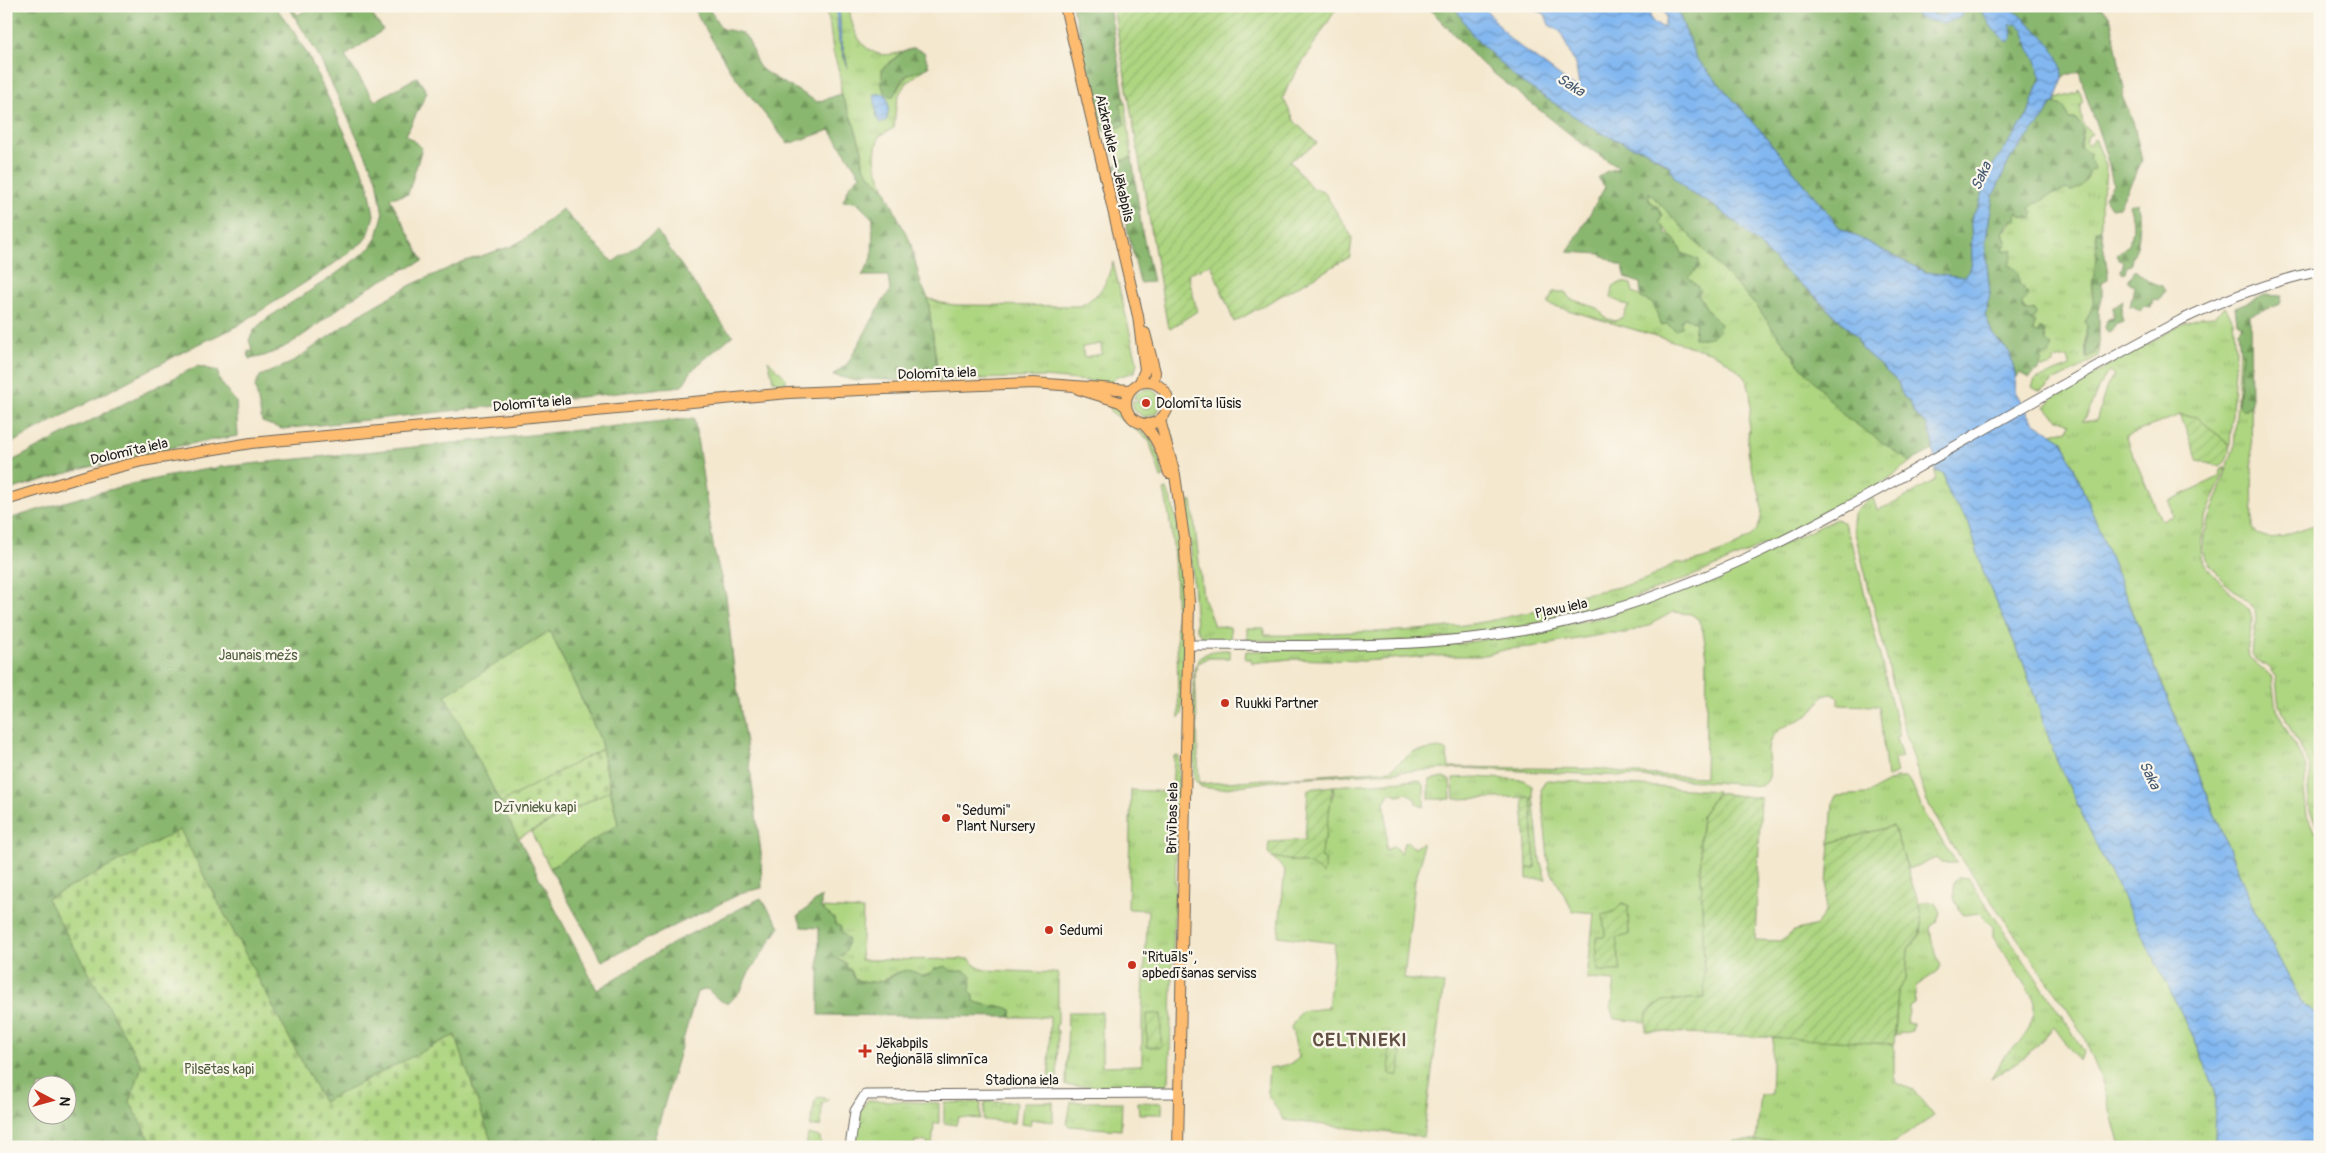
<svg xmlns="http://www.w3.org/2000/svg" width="2326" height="1153" font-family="Pangolin,sans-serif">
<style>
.grass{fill:url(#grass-tufts);stroke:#65794e;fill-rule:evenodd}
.forest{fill:url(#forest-firs);stroke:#536a46;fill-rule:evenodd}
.cemetery{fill:url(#cemetery-stones);stroke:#65794e}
.garden{fill:url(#garden-furrows);stroke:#65794e}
.water{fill:url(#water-waves);stroke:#4f6a86}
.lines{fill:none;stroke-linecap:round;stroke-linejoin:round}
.minor-casing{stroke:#68635b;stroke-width:11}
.major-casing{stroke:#68635b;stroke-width:12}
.minor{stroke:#fff;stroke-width:9}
.major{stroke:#febc70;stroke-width:10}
.poi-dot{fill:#c8321e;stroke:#fbf7ec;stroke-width:2}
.labels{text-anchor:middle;stroke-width:4.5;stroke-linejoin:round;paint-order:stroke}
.street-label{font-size:14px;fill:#1c1c1c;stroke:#fbf7ec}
.poi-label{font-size:14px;fill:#1c1c1c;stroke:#fbf7ec;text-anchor:start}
.park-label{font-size:14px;fill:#4f5d3f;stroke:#fbf7ec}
.water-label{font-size:15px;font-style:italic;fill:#455a71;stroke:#fbf7ec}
.district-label{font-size:19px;font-weight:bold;letter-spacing:1px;fill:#614e42;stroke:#fbf7ec}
</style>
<defs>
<pattern id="grass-tufts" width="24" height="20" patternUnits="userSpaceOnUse" patternTransform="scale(1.25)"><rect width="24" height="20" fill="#aed681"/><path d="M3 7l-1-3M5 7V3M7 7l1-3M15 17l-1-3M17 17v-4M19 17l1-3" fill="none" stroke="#95b76f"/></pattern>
<pattern id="forest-firs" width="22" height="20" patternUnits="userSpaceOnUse" patternTransform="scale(1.25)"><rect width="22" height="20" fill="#8ab76f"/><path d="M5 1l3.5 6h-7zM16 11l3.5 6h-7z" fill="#70945a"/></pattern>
<pattern id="cemetery-stones" width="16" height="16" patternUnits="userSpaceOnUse" patternTransform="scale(1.25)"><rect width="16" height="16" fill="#aed681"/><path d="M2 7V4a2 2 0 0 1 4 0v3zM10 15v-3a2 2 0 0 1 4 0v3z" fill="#95b76f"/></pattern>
<pattern id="garden-furrows" width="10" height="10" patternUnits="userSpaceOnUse" patternTransform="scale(1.25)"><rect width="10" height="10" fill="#aed681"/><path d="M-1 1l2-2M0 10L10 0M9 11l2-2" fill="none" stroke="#95b76f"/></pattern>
<pattern id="water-waves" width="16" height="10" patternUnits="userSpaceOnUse" patternTransform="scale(1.25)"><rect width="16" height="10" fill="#82b7f0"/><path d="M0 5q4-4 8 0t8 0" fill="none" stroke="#6a94c2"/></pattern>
</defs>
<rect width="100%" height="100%" fill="#fbf7ec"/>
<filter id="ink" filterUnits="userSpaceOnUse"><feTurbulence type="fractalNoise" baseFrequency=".02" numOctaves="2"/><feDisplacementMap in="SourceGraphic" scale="10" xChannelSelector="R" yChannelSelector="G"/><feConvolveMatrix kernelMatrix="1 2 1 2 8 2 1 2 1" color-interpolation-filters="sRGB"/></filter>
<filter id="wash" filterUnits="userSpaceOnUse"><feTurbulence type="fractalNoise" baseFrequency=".0096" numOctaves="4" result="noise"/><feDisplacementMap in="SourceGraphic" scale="20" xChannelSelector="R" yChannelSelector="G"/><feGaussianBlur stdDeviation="1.12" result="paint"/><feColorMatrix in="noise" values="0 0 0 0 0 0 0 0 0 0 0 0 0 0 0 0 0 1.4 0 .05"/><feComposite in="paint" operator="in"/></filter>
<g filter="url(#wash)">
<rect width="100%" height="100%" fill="#f4e8cf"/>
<!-- grass -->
<path class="grass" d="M824,6H836L839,41L848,68L841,40L839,6H849C852,38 869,65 904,51L888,63L897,91C902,80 912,67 925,69C896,89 897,94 894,128L879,136C872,163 875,163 885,189L873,179L863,165L862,151L854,125L841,94L840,75L833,51L829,20Z
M2079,89L2083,102L2080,104L2083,124L2092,134L2088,136L2086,142L2088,145L2095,138L2106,166L2105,183L2101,195V230L2096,231C2097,248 2096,268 2092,286C2091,290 2094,296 2094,301C2094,306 2091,311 2089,315C2085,330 2085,343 2086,358L2095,353L2099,342L2098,357L2075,371L2052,381L2047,388L2039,391L2032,387L2035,380L2070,366L2067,357L2054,360V364L2042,368L2040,366L2037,334L2033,332L2032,319L2021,304L2024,287L2019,284L2003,251L2004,246L2007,245L2003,232L2009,227L2018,211L2030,209L2038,200L2087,181L2090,170L2089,156L2091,154L2080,148L2084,132L2076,119H2069L2055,103L2056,99L2077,93Z
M1125,102L1132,157L1118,162L1112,150L1109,134L1113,133L1120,104Z
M1648,191L1758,308L1799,364L1901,451L1910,462C1873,494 1826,515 1782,536C1668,592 1556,628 1429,639C1369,645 1307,641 1247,640V628H1264L1265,635C1295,636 1325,633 1355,632C1409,632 1464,628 1516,615C1527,612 1539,612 1549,608C1560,605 1570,597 1580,595C1602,590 1625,587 1646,579C1657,575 1666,567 1676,563C1679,562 1684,564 1687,563C1703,561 1750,543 1757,529C1771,504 1749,474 1748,448C1747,399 1766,382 1713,353L1548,304L1553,292H1565L1570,299L1598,308L1605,318L1615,321L1623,317L1628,306L1611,298L1613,287L1622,282L1631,284L1633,292L1654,304L1667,323L1681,322L1685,317L1696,322L1694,337L1711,318C1706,303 1693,292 1688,277C1685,269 1685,261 1682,253C1679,244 1666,229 1659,223L1662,216L1658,207L1649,201Z
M1113,262L1137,362L1135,372L1117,377L1110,383L1044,377L977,379L974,370L937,369L928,298L941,303L955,305L1080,306C1103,293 1105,286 1113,262ZM1101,344L1102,354L1084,357L1082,347Z
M2225,307L2233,320L2236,351L2230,445L2197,417L2180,415L2125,436L2161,520L2173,516L2169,501L2219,477L2220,470L2226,467C2217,492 2189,544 2207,567C2219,583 2236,596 2250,611C2257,625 2244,642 2249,657L2272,677L2275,703L2283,723L2307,768L2304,790L2307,815L2313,829L2320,836V1016L2302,1003L2254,910L2063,441L2050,433L2068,430L2070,424L2059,419L2045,407L2054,396L2068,390L2104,368L2184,323L2201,317L2214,316ZM2109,372L2114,376L2107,386L2096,421H2082C2091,416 2095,385 2109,372Z
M2243,352L2238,404L2247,409L2251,405L2253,527L2257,534L2272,539L2320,523V832L2310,811L2308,790L2311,768L2287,722L2278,700L2276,677L2268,667L2256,660L2252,654L2256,619L2255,610L2238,593L2223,581L2206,559L2203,549L2204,535L2234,448L2240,353Z
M768,360L786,378V386L773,380Z
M1150,388L1159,395L1160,407L1155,414L1144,417L1134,410L1132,401L1140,402L1142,408H1150L1152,402L1150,398L1146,397L1141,400L1133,398L1139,391Z
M1111,402L1117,405L1127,422L1150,437L1159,457L1164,477L1161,478L1149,440L1110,411Z
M1936,471L1944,474L1948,494L1969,523L1984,574L2023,662L2055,756L2099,850L2195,1040L2215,1089L2214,1147H2120L2102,1081L2083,1035L2065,1006L1949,841L1926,799L1905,731L1853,525C1853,509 1859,506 1873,498L1877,510L1897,502L1935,480Z
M1167,489C1169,496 1173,504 1174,511C1189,577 1184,648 1182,715L1179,718C1175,642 1181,565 1164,490Z
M1192,501L1203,597L1214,626L1230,627L1231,640H1204L1196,628L1191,550L1184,503Z
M1836,519L1844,523L1854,550L1900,737L1896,738L1902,757L1894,760L1897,773L1887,778L1879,706L1839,705L1838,698L1833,694C1818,694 1818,708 1808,715C1796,723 1775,727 1770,741C1763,759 1778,778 1761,786L1662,778L1462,768L1294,778L1219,789L1201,787L1194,779V670C1200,651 1212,650 1230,650V658H1209L1198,663L1195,671L1199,784L1390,770L1413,752L1439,748L1446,750L1449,767L1600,769L1637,774L1705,777L1707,657L1703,631L1698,619L1691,614L1673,612L1647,626L1626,633H1611L1539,646L1508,649L1480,656H1432L1364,661L1290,659L1252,663L1251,659H1245L1246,651L1434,647L1477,641L1599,618L1699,584Z
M550,631L600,739L602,749L500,803L444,695Z
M1174,756H1179V759L1169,1081L1165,1086H1066L1068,1012H1102V1066L1142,1065V1013L1148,910L1128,909L1131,790L1172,792Z
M1443,777L1450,780L1451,799H1429V780Z
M1475,777L1524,780L1532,786L1540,860L1546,879H1527V868H1535L1531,797L1454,799L1453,778Z
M1896,778H1905L1912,784L1924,814L1957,863H1941L1937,858L1908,869L1893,826L1830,843L1833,801L1836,796L1866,794Z
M1417,780L1420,781L1424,787V807L1416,804V800L1407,793L1398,795L1390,792L1384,802C1387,819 1387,835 1386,850L1394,846L1400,853L1404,843L1407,841L1414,848L1422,843V858L1415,880L1404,979L1444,984L1423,1137L1284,1120L1267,1093L1269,1068C1279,1066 1293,1066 1299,1057L1291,1027L1301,1011L1328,1008L1335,943L1278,936L1285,870L1272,857L1310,864L1318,868L1330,801L1334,794L1333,786Z
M1548,780L1717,791L1702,816L1700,840L1705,998L1663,1001L1647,1012V1022L1614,1019L1611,1009L1615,981L1587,979L1594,913L1573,911L1549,868L1541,789L1545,781Z
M610,790L618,825L550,868L531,832Z
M1958,877L1968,878L2070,1028L2084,1052L2079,1061L2054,1027L2030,1053L1991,1079L2005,1055L2018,1044L2029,1028L2034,1014V999L1993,936V927L1979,913L1963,915L1954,899V881Z
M1928,901L1935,903L1940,912L1937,922L1930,927L1932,942L1940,965L1937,972L1916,986L1914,1003L1909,1006C1910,1012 1907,1017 1906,1023L1913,1024L1912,1031L1895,1035L1898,990L1906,979L1908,949L1921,934L1922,924L1919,904Z
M821,908L863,910L861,960L970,959L976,966L985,970L1058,973V1024L1056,1025V1030L1058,1031L1057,1084L1054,1088H1049L1050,1017H1011V1010C1004,1008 978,1004 975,1002C969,996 964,980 960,972L951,971L922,976L898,972L878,983L855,980L837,958L843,955L841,932L835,924L834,919Z
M1773,1036L1894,1044V1077L1897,1083L1913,1090L1934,1116L1887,1147H1831L1830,1144L1804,1141L1756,1142L1761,1095L1771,1094Z
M818,1097L829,1099L822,1104L821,1126L810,1127L815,1101Z
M868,1100L939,1103V1123H934L932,1147H928V1142L915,1141L914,1146L899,1144L898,1147H854L858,1112Z
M981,1102L980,1119L958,1117L956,1125L944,1123V1103Z
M985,1102H1016L1014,1123L983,1120Z
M1023,1102H1053V1122L1031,1119L1030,1125L1021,1124Z
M1071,1102H1122L1121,1130L1069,1126L1067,1124Z
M1138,1102L1162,1103V1114H1139Z
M808,1134L820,1137L821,1147H806Z"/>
<!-- forest -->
<path class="forest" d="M6,6H275L294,32L309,57L368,182L374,215L369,233L363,242L328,268L232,329L198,344L6,446Z
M288,6H291L298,15L311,6H366L383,30L345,56L375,101L417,77L427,92L406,135L422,148L408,194L390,198L423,261C399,271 375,283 354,297C324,318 285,356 249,359L248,351L253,352L249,340L255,329L266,319L333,276L369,249L377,237L383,215L377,179L317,53Z
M692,6H707L722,29C728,30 735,31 741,33C755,39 750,62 764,71C780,83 800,90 817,102L841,94L854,125L862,151L863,165L873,179L885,189L898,218L910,241L921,284L928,298L937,369L974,370L977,379L916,381L866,379L856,381L833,375L848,363L881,304L890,291L888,276H862L872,258L873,219L856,202L843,201L850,185L860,175L830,130L788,144L730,70Z
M1072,6H1109L1125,102L1120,104L1125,125L1117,128L1113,133L1104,131L1095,103L1094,91L1084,63L1081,40Z
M1427,6H1454L1517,79L1597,131L1633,147L1643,149L1670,167L1673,175L1689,192L1713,205L1740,226L1857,337L1861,348L1898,382L1902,395L1910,401L1914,413L1926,424L1932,439L1933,450L1910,462L1843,415L1799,364L1758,308L1649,192V201L1658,207L1662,216L1659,223L1664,228L1666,233L1674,239L1682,253L1699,260V268L1688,277L1701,290L1698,295C1707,306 1709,317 1721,324C1717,338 1707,339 1694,338L1696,322L1685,317L1681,322L1682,327L1675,330L1667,324L1660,325L1654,304L1641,298L1640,283L1626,278L1623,267L1600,254L1568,252L1605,187L1598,178L1605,172L1619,168L1581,143L1482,64Z
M1676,6H2098L2110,15L2124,89L2122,96L2133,121L2142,161L2119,207L2111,208L2104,197L2113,184C2106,146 2089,109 2079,71L2037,86L2028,115L1989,171L1979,206L1971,218L1972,263L1965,278L1925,272L1840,228L1762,132L1696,58Z
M914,48L924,52L929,67C923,71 914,71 906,76C899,81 898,91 892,97C879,92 882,80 882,69L904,51Z
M2055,103L2064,107L2069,119H2076L2083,128L2080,148L2091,154L2089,157L2094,168L2090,170C2086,183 2083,187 2070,192L2067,189C2060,191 2033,203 2030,209L2033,213L2032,219L2020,216L2017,211L2016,220H2012L2003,232L2007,245L2004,246L2003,250H2013L2009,266C2018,268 2019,276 2019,284L2027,292V298L2021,304L2025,311L2034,309L2036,315L2032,319V322L2035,323L2033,332L2037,334L2040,328L2044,330L2046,341L2052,346L2048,355L2042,356L2039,371H2035L2030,378L2020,373L2016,378L2010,353L1993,335L1985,315L1990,294L1985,245L1993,196L2011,157L2044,118L2051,104Z
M1132,157L1142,231L1153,282L1140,283L1114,172L1118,162Z
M2132,203H2138C2140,216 2140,230 2138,243C2136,252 2131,256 2131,265L2127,266L2125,272L2122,273L2120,271L2123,266L2122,261L2118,260L2117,254C2136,243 2135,225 2129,205Z
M562,209L613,262L657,231L725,327L733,335L693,369L682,386L282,429L262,422L255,386L260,376L291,363L365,311L411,285L462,262L512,246L526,238Z
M2101,230L2108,274V279L2102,282V299L2099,311V342L2095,353L2086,358L2087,326L2085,322C2089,315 2094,305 2093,298C2093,294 2091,290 2092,286C2095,269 2098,248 2096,231Z
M2135,270L2148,281L2162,286L2165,291L2160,300L2153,299L2151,307L2144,306L2140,311L2133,306L2130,307L2134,286L2128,281Z
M2265,295L2282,296L2280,304L2250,315L2251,405L2245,410L2241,409L2238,404L2243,353H2240L2238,331L2242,325L2237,322L2235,307Z
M2123,300L2121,313L2123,321L2115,324L2113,330L2108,332L2105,328L2107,320L2113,317V307Z
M197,366L218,371L219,380L236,402L238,436C157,448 85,467 6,491V464Z
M694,418L714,551L726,596L734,669L751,775L761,853L762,888L744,892L602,961L550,868L618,824L600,739L550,631L445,695L597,990L678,940L761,898L780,927L748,974L741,990L728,1004L718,999L707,989L697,992L652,1147H493L455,1035L323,1102L180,830L47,899L142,1066L130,1102L154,1147H6V520C77,497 147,478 221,467ZM38,1086H68V1116H38Z
M821,897V908L834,919L835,924L841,927V932L848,939L846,951L837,959L846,963L847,968L851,970L855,980C862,980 872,984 878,982C897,978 901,962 922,976L931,974L934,969L946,966L951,971H964L972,976L970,991L974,995V1001C986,1008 999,1003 1011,1010V1017L819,1015V928L802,927L798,916C806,910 812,903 821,897Z"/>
<!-- cemetery -->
<path class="cemetery" d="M602,749L610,790L518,838L500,803Z
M180,830L323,1102L455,1035L493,1147H154L130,1102L142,1066L47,899Z"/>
<!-- garden -->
<path class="garden" d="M1113,6H1338L1289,84L1283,98L1295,122L1317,143L1290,161L1311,187L1324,192L1352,237L1350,257L1234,322L1211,264L1188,274L1197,311L1170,329L1167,323Z
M2180,415L2197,417L2230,445C2229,453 2228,462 2220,466L2198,461Z
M1333,786L1325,841L1322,843L1321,857L1326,860L1323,874L1310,864L1272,857L1268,853L1269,842L1305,840L1308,789Z
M1716,793L1761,798L1755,940L1781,941L1793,931L1817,925L1825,912L1830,843L1893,826L1919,904L1922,924L1920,934L1908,949L1906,979L1898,990L1894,1044L1646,1031L1647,1012L1663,1001L1705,998L1700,840L1702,816Z
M1523,797H1531L1535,868H1527Z
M1622,904L1628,905L1629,935L1616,938L1621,971H1598L1596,937H1605L1603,915L1615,911Z
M1147,1014H1161V1047H1147Z
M1391,1044H1401L1399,1076L1390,1074L1389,1053Z
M1734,1141H1804L1830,1144L1831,1147H1732Z"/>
<!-- water -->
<path class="water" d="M836,6H839L841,40L848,68L839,41Z
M1454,6H1483L1511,40L1573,86H1579L1576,67L1560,31L1549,25L1545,14L1526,6H1647L1652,21L1660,27H1664L1666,16L1661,6H1676L1696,58L1762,132L1840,228L1925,272L1965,277L1972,263L1971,218L1979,206L1989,171L2028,115L2037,86L2042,79L2036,60L2029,49L2023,29L2017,24L2010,25L2013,35L2010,41H2006L1993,29L1978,6H2009C2031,26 2064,46 2062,80C2061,87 2057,96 2055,103L2051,104L2044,118L2011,157L1993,196L1985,245L1990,294L1985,315L1993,335L2010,353L2016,378L2015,391L2028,414L2035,423L2063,441L2254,910L2302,1003L2320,1016V1147H2214L2215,1089L2195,1040L2099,850L2055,756L2023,662L1984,574L1969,523L1948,494L1944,474L1936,471L1932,439L1926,424L1914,413L1910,402L1902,395L1898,382L1861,348L1857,337L1811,292L1790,276L1740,226L1713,205L1689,192L1673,175L1670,166L1643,149L1633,147L1597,131L1517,79L1473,36Z
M1906,6H1913L1936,15H1944L1956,6H1969L1959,18L1943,24L1921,19Z
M874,94H885C890,101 889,116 885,122L880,123L877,118Z"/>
</g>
<g filter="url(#ink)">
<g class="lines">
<!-- minor casing -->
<g class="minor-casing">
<path id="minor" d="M1189,645C1326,645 1460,652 1594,615C1710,583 1815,526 1919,467C2006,417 2092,367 2181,320C2225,299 2271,281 2320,271
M850,1147L855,1111L865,1095L1179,1093"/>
</g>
<!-- major casing -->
<g class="major-casing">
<path id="major" d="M1065,6L1138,316L1145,370L1140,382
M1145,333L1155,372L1154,382
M1126 403a21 21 0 1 1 42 0a21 21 0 1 1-42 0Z
M1078,389L1120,402L1126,407
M1160,420L1175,475L1184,538L1189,602L1178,1147
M1143,424C1157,436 1163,456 1169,473
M6,500L91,474L142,461L251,443L789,393L1033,383L1130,390"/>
</g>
<!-- minor -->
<use href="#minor" class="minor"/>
<!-- major -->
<use href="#major" class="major"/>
</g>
</g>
<!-- markers -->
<g class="poi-dot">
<circle cx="1146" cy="403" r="5"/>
<circle cx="1225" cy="703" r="5"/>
<circle cx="946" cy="818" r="5"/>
<circle cx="1049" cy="930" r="5"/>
<circle cx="1132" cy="965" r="5"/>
<path d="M862.5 1043.5h5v5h5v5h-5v5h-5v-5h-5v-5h5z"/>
</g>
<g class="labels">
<!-- street labels -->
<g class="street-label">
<text transform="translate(1115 158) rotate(77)" y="5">Aizkraukle — Jēkabpils</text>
<text transform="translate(937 373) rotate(-2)" y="5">Dolomīta iela</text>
<text transform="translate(532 403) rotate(-5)" y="5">Dolomīta iela</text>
<text transform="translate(129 451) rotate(-13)" y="5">Dolomīta iela</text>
<text transform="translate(1561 608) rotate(-12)" y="5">Pļavu iela</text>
<text transform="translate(1172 818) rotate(-89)" y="5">Brīvības iela</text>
<text x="1022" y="1085">Stadiona iela</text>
</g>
<!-- poi labels -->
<g class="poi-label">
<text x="1156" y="408">Dolomīta lūsis</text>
<text x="1235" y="708">Ruukki Partner</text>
<text x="956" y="815">"Sedumi"<tspan x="956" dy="16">Plant Nursery</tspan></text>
<text x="1059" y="935">Sedumi</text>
<text x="1142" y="962">"Rituāls",<tspan x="1142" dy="16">apbedīšanas serviss</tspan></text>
<text x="876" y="1048">Jēkabpils<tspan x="876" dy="16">Reģionālā slimnīca</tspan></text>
</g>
<!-- park labels -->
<g class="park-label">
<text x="258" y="660">Jaunais mežs</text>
<text x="535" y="812">Dzīvnieku kapi</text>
<text x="219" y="1074">Pilsētas kapi</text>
</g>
<!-- water labels -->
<g class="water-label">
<text transform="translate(1571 85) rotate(32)" y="5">Saka</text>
<text transform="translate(1981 176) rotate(-65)" y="5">Saka</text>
<text transform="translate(2150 775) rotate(65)" y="5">Saka</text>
</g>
<!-- district labels -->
<g class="district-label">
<text x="1360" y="1046">CELTNIEKI</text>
</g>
</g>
<!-- margin -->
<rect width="2326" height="1153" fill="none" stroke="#fbf7ec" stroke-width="25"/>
<!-- north arrow -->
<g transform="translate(52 1100) rotate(96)"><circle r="24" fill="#fbf7ec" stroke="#a29f99"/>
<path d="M0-4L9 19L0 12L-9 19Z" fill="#c8321e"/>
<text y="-8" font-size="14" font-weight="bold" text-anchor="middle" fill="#1c1c1c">N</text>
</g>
</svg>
